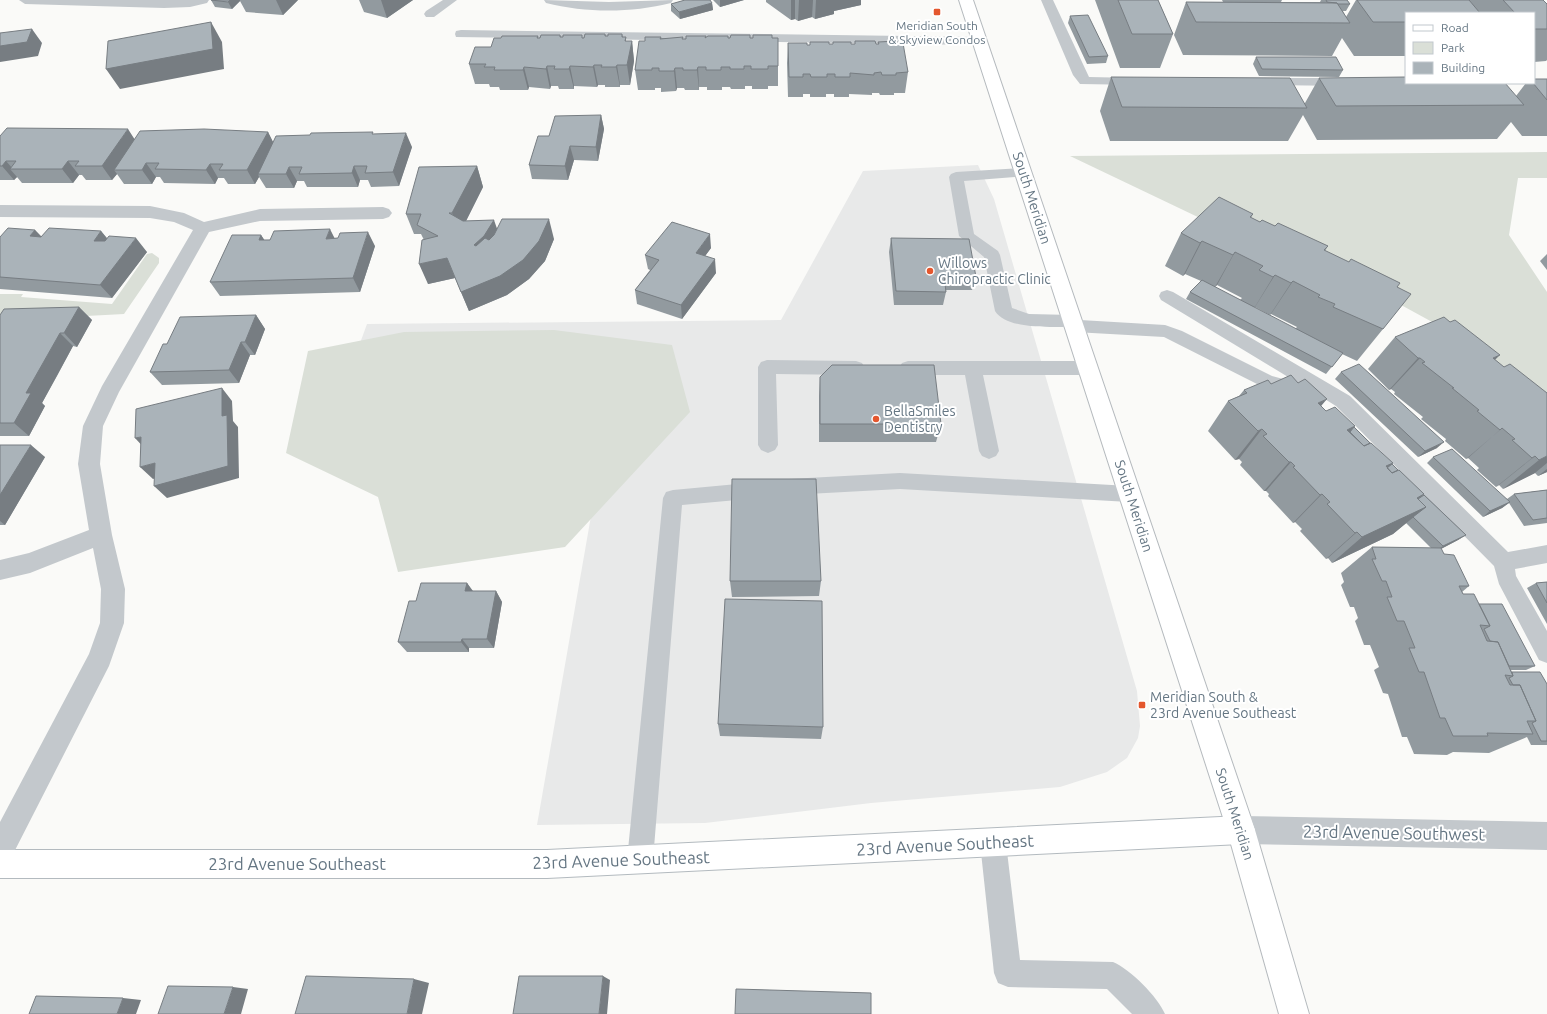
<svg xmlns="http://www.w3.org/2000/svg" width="1547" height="1014" font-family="Ubuntu,sans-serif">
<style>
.built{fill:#e8e9e9}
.green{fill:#dadfd7}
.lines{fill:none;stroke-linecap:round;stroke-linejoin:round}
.secondary-casing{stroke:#b3babf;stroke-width:2}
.primary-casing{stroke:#b5babe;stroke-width:2}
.lane{fill:#c3c8cc;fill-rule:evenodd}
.street{fill:#c3c8cc;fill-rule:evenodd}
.secondary{fill:#fff;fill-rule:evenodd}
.primary{fill:#fff;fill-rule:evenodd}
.wall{fill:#929a9f;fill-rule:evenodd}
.shaded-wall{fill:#777d82}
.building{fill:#aab3b9;stroke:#777d82}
.poi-dot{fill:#e4572e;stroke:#fff;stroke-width:1.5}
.labels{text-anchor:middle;stroke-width:4;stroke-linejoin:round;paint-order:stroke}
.far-poi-label{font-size:12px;fill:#657683;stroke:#fff}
.street-label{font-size:14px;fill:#657683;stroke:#fff}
.poi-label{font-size:14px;fill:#657683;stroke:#fff;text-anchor:start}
.near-street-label{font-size:17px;fill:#657683;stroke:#fff}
</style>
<rect width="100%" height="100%" fill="#fafaf8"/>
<!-- built -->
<path class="built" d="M978,165L994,199L1137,691L1140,726L1138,738L1127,758L1107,772L1060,787L871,803L705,823L537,825L598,476L317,461L367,324L781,320L863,171Z"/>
<!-- green -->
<path class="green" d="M1547,152V178H1518L1509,235L1547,292V414L1445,329L1370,288L1202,219L1070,156Z
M152,253L159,258V263L124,314L11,320L0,327V294H23L21,297L112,304L147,254Z
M554,330L672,345L690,412L565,547L398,572L378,497L286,453L308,351L404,332Z"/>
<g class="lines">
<!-- secondary casing -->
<g class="secondary-casing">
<path id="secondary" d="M1241,816L1251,820L1255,830L1251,840L1241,844L547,878H0V850H547Z"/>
</g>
<!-- primary casing -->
<g class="primary-casing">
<path id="primary" d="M959,0H973L1255,830L1309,1014H1279L1227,830Z"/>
</g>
<!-- lane -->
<path class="lane" d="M19,0H209L207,3L190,7L164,8L25,4Z
M443,0H457L434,17H426L424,14L426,11Z
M544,0L609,2L673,0L671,3C631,13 586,13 546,3Z
M1041,0H1053L1089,77L1136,78L1141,79L1143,82L1141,85L1080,84L1073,75Z
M461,30L978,37L984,41L978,45L456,37L455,34L456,31Z
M1266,78H1344L1349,79L1351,82L1349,85L1344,86L1261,85L1259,82L1261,79Z
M1023,168L1028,170L1030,173L1028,176L964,181L974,234L998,251L1000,255L1012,308L1029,314L1072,315L1078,317L1080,320L1165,325L1182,331L1272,376L1298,383L1161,300L1159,296L1161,292L1167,290L1173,292L1350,396L1508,552L1547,545V563L1515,569L1516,576L1547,631V663L1539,660L1499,584L1494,566L1336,406L1307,388L1305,395L1299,397L1261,386L1164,337L1074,332L1068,330L1066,327C1048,327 1006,329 995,311L984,257L959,236L949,177L951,174L956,172Z
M767,360L856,361L862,363L865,368L862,373L856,375L776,374L778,445L775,450L768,453L761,450L758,445V367L761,362Z
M908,361H1088L1094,363L1097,368L1094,373L1088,375H983L999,451L996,456L989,459L982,456L979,451L965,375H908L902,373L899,368L902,363Z
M900,473L1129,486L1136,488L1139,494L1136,500L1129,502L900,489L789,495L782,493L779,487L782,481L789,479Z
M759,482L766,484L769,490L766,496L759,498L682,505L653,860L649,869L640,873L631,869L627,860L663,498L666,492L673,490Z
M993,830L1002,834L1006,843L1020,960L1113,962C1130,969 1158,997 1165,1014H1132L1107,989L1008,987L998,983L994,973L980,843L984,834Z"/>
<!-- street -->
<path class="street" d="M0,205L150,206L184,213L204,222L260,209L383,207L389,209L392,213L389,217L383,219L260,221L209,232L119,392L103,426L100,464L112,535L125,589L124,623L109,666L10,860L0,864V822L89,654L100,623L101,589L93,548L30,573L0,580V560L29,553L89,530L78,464L83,426L102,386L193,230L174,222L150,218L0,217Z
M1241,816L1547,822V850L1241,844L1231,840L1227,830L1231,820Z"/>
<!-- secondary -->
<use href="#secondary" class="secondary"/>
<!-- primary -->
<use href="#primary" class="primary"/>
</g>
<!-- wall -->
<path class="wall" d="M211,0H298L283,15L246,12L240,1L232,9L215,7Z
M359,0H413L387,18L364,12Z
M713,0H744L720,7Z
M766,0H861V5L834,11V14L815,19L812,17L798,21L795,19L791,20L766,2Z
M1095,0H1158L1173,34L1160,68H1120Z
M1222,0H1282L1281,2H1320L1321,0H1347L1350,4L1346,11H1343L1346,17L1356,0H1543L1547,4V60L1546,61L1534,62V13H1406V56H1354L1342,38L1332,56L1183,55L1174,35L1186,2H1223Z
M712,3L713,10L680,19L671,11V4Z
M1070,16L1108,56L1106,63L1087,64L1068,23Z
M605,34L606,36H608L622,34L623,37H626V41H632L634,61L630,85H620V87H605V85H598L597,87L574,86V89H559L558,86H551L550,89L529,87L528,90H500L499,87H490L489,84H475L469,64L491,47L501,38L538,36V38L560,35L561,37L583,38Z
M661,38L683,39L706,38H772L778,66V86H768V89H752V86H745V89H731L730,87H722V90H707V87H699V90H685L684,88H677L676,91L661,92V88H655V90H638L635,70L645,41Z
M855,41L876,44H878V42L898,43L908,72L905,93H894V95H880L879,93H872V95L849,94V97H834V94H826V97H810V94H803V97H788L787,63L788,43L807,45L855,44Z
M1256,57L1343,70L1339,77L1259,76L1253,64Z
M1111,77L1305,103L1319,78L1516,96L1526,83H1534L1547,79V136H1522L1511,122L1497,139L1317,140L1303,115L1288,141H1110L1100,111Z
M601,115L604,129L598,161L574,160L568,180L532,179L529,165L549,136Z
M268,132L273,142L374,134L412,147L399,186L371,187L368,180H360L358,187H307L304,181H297L294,188H266L259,177L255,184H228L224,178H218L215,184L164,183L160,177H156L152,184H124L117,174L112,180H86L82,175H79L73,183H22L17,177L14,180H0V136L135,139Z
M477,166L483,187L466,221L497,229L554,239L545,261L529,279L507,295L469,311L455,278L428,284L424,240L421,234H414L406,214Z
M1253,214L1251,218L1260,222L1275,226L1328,246L1325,251L1397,287L1383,329L1357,361L1342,354L1326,374L1186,299L1190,292L1201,281L1185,274L1183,276L1165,266L1181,233ZM1217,285L1242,298L1240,300L1215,287ZM1255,307L1270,315L1271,314L1297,327L1295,329L1254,308Z
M35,230L41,236L101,231L107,238L147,252L112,298L0,289V237Z
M261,235L264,240L335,238L375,246L360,292L220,296L210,282Z
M891,238L976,277L972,290H946V292L943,305H894L889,252Z
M711,248L705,256L716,273L682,319L637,304L635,290L650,270L648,269L645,255Z
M1547,254V270L1540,261Z
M79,307L92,320L77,347L73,346L57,376L42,403L45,406L29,436H0V315Z
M256,315L265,329L255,355H250L239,383L162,385L150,372L167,344Z
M1395,337L1495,360L1504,367L1547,393V472L1538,476L1535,473L1503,489L1499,485L1496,487L1477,470L1479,468L1468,458L1466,459L1445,441L1446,439L1421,419L1423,417L1394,394L1395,392L1391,389L1389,390L1368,369Z
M1341,372L1437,448L1418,457L1335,379Z
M820,377L941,424L936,442H819V396Z
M1271,384L1321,406L1326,411L1354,427L1466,535L1458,540L1441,549L1444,554L1469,586L1462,592L1463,594L1479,604L1535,666L1526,670H1511L1512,672L1547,684V745H1531L1527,737L1489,753L1453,752L1447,755L1414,754L1407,737H1402L1388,694L1383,693L1374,670L1379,667L1370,645H1364L1355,621L1358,618L1354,607H1350L1341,585L1344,582L1341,573L1372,547L1431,548L1406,523L1393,534L1332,563L1328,558L1326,559L1300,531L1302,529L1295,522L1293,523L1268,496L1269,494L1266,491H1264L1240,465L1242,462L1239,459L1235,460L1208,431L1228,401L1239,396L1244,390Z
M0,445L45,457L5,525H0Z
M1433,457L1507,499L1514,494L1547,490V523L1524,526L1509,503L1502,508L1483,517L1427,463Z
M730,581H821L819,596L732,597Z
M1547,582V624L1527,588L1536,583Z
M467,583L473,591H496L502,602L494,648H469V652H407L398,642L416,601Z
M718,724L823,727L821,739L720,736Z"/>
<!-- shaded-wall -->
<path class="shaded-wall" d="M230,0H240V1L232,9L228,2Z
M276,0H298L283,15Z
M381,0H413L387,18Z
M720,0H744L720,7Z
M791,0H795V19L791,20Z
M799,0H813L812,17L798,21Z
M816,0H861V5L834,11V14L815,19Z
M712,3L713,10L680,19L679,12Z
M211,22L222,42L224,69L120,89L106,69Z
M32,29L42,43L38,56L0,62V46Z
M632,41L634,61L630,85L627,65Z
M594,65L598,85L597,87L593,67Z
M617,65L620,85V87L616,67Z
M547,66L551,86L550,89L546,69Z
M570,66L574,86V89L569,69Z
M524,67L529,87L528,90L523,70Z
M698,67L699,87V90L697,70Z
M675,68L677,88L676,91L674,71Z
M601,115L604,129L598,161L596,147Z
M128,129L137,143L114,170L117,174L112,180L102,166Z
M268,132L275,146L258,174L259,177L255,184L247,170Z
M406,133L412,147L399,186L393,172Z
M570,146L574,160L568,180L565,166Z
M6,161L13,169H10L17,177L14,180L2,166Z
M68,161L79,175L73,183L62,169Z
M146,163L156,177L152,184L142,170Z
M210,164L218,178L215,184L206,170Z
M354,166L360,180L358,187L352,173Z
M477,166L483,187L460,233L452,213Z
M289,167L297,181L294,188L286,174Z
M549,219L554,239L545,261L529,279L507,295L469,311L461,292Z
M494,220L501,240L491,256L474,245Z
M330,229L337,243L326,239Z
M35,230L48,244L30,236Z
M101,231L112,245L94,241Z
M368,232L375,246L360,292L353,278Z
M710,234L711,248L697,267L696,253Z
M261,235L270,248L259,240Z
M136,238L147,252L112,298L100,285Z
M1202,241L1185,274L1183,276L1200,243Z
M1235,252L1217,285L1215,287L1233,255Z
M447,258L455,278L428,284L419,264Z
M715,259L716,273L682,319L681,305Z
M1275,275L1255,307L1253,310L1273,277Z
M1293,281L1271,314L1270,315L1291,283Z
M79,307L92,320L77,347L64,333Z
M256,315L265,329L255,355L245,342Z
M60,333L73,346L42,403L45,406L29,436L14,423L26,393Z
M241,342L250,355L239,383L229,370Z
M1500,355L1468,386L1493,358Z
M1418,358H1420L1391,389L1389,390Z
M222,388L232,401L233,421L238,427L239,478L167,498L154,486L222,416Z
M1327,399L1301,430L1318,403Z
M1355,426L1328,456L1347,430Z
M1502,428L1468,458L1466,459L1500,430Z
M1262,429L1239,459L1235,460L1258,431Z
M141,437L147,451L135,438Z
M1444,442L1437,448L1418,457L1425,451Z
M31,445L45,457L5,525L0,521V495Z
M1535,456L1499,485L1496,487L1532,458Z
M1547,456V463L1535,473L1503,489L1539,460Z
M1289,462H1291L1266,491H1264Z
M155,463L167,475L153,479L140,467Z
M1393,463L1363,492L1386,466Z
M1547,469V472L1538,476Z
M1322,494L1295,522L1293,523L1320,495Z
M1424,494L1392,522L1426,507L1393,534L1332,563L1362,537L1417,498Z
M1510,502L1502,508L1483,517L1490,511Z
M1357,532L1328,558L1326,559L1355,533Z
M1466,535L1458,540L1435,552L1443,546Z
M467,583L474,593L465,591Z
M496,591L502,602L494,648L487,639Z
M462,639L469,648V652L461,642Z
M603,976L610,980L607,1014H599Z
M414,979L429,983L422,1014H407Z
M233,987L248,989L241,1014H224Z
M123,998L141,1000L136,1014H117Z"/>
<!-- building -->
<path class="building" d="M211,0H230L228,2Z
M685,0H710L712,3L679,12L671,4Z
M1118,0H1158L1173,34H1132Z
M1326,0H1347L1350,4H1338L1337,3L1327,2Z
M1357,0H1469L1480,13H1406V22H1373Z
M1503,0H1543L1547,4V29H1534V13H1515Z
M1186,2L1337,3L1350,23L1196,22Z
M1088,15L1108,56L1089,57L1070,16Z
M211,22L213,49L106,69L108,41Z
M32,29L27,42L0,46V33Z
M585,34H605V36H608V34H622V37H626L625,41H632L627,65H617L616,67H601L602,65H594L593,67L570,66L569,69H554L555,66H547L546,69L524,67L523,70H494L495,67H484L486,64H469L475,47H491L494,38H501L502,36H538L537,38H540L541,35H560V37H563V35H582V38H584Z
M731,35H750V38H753V35H772V38H778V66H768V69H751V66H744V69H730V67H721V70H706V67H698L697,70H683V68H675L674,71H659V68H652V70H635L639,41H645V37H661L660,39L683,37L682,39H686V36H706L705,38L708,36H728V38H730Z
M855,41H875L876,44H879L878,42L897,41L898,43H903L908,72L896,73V75H882L881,72L874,73V75L850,73V77H835V74H827V77H811L810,74H803V77H789L788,43H807V45H810V42H829V44H833V42H851V44H855Z
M1256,57H1336L1343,70L1262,69Z
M1111,77L1290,78L1307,108L1122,107Z
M1406,77V83H1505L1524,105L1336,106L1319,78Z
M1534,79H1547V100L1533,83H1534Z
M601,115L596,147L570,146L565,166L529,165L538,136H549L555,116Z
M7,128L128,129L102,166H75L79,161H68L62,169H10L16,161H6L2,166H0V136Z
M204,129L268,132L247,170H219L223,164H210L206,170L155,169L159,163H146L142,170H114L140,131Z
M373,132L372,134L406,133L393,172L365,173L367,166H354L352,173L299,174L302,167H289L286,174H258L276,136L310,135L311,133Z
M477,166L452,213H449L463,221L494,220L484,236L474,245L476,246L485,238L489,240L494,235L502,219H549L539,241L523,260L500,276L461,292L447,258L419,264L422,240L438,236L417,225L421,214H406L419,167Z
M1219,197L1253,214L1250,217L1260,222L1262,220L1275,226L1278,223L1328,246L1324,250L1349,262L1351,259L1400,283L1397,287L1411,294L1383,329L1333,307L1335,304L1318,297L1320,295L1293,281L1291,283L1275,275L1273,277L1259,270L1263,266L1235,252L1233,255L1202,241L1200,243L1181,233Z
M672,222L710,234L696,253L715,259L681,305L635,290L659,260L645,255Z
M8,228L35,230L30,236L41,237L49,228L101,231L94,241H105L109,236L136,238L100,285L0,277V237Z
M330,229L326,239L338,238L340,233L368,232L353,278L210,282L232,235H261L259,240H270L274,231Z
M891,238L969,239L976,277L944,276L946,292L896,291Z
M1202,280L1343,353L1332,367L1190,292Z
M79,307L64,333H60L26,393H31L14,423H0V315L4,309Z
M256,315L245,342H241L229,370L150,372L163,344H167L180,317Z
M1444,317L1450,322L1455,320L1500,355L1493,358L1504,367L1510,364L1547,393V456L1539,460L1535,456L1532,458L1512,440L1515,439L1502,428L1500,430L1477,411L1479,410L1452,388H1454L1422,363L1425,362L1420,358H1418L1395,337Z
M1359,364L1444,442L1425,451L1341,372Z
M832,365H934L941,424H820V377Z
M1291,375L1298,383L1305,379L1327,399L1318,403L1326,411L1335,407L1355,426L1347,430L1364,446L1371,443L1393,463L1386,466L1392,473L1399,470L1424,494L1417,498L1426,507L1362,537L1357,532L1355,533L1327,504L1330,502L1322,494L1320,495L1293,467L1295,466L1291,462H1289L1263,436L1267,434L1262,429L1258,431L1228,401L1247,393L1244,390L1268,380L1271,384Z
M222,388V416L227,415L228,466L154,486L155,463L140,467L141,437L135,438L136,409Z
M1354,427L1370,443L1364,446L1350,432Z
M0,445H31L0,495Z
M1452,449L1510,502L1490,511L1433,457Z
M1392,464L1398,470L1392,473L1387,468Z
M732,479H816L821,581H730Z
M1547,490V518L1533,520L1514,494Z
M1424,495L1466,535L1443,546L1413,517L1426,507L1418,499Z
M1372,547L1441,548L1444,554L1454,555L1469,586H1459L1463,594H1474L1490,626L1480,625L1487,641L1498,642L1513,676L1505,675L1510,685H1520L1536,721H1527L1533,734L1487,733L1488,736H1453L1445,718H1440L1424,672H1419L1409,648H1415L1404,621H1397L1387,597H1392L1386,581H1382L1372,559H1376Z
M1547,582V603L1536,583Z
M421,583H467L465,591H496L487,639H462L461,642H398L409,601H416Z
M725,599L822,601L823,727L718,724Z
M1479,604H1502L1535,666H1509L1498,642L1490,641L1484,629L1490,626Z
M1512,672H1540L1547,684V741H1541L1532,723L1536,721L1520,685H1513L1509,678L1513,676Z
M306,976L414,979L407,1014H295Z
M519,976H603L599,1014H513Z
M168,986L233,987L224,1014H158Z
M736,989L871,993V1014H735Z
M36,996L123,998L117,1014H29Z"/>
<!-- markers -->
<g class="poi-dot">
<rect x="933" y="8" width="8" height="8" rx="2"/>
<circle cx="930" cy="271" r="4"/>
<circle cx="876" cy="419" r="4"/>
<rect x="1138" y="701" width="8" height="8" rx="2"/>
</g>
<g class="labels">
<!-- far-poi labels -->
<g class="far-poi-label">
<text x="937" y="30">Meridian South<tspan x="937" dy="14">&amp; Skyview Condos</tspan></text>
</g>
<!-- street labels -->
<g class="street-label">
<text transform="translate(1032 198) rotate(72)" y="5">South Meridian</text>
<text transform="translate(1134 506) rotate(72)" y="5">South Meridian</text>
<text transform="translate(1235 814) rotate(72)" y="5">South Meridian</text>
</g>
<!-- poi labels -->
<g class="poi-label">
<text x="938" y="268">Willows<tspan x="938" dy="16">Chiropractic Clinic</tspan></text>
<text x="884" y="416">BellaSmiles<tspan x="884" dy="16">Dentistry</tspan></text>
<text x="1150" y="702">Meridian South &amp;<tspan x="1150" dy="16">23rd Avenue Southeast</tspan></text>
</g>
<!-- near-street labels -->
<g class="near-street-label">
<text transform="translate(1394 833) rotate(1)" y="6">23rd Avenue Southwest</text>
<text transform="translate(945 845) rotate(-3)" y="6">23rd Avenue Southeast</text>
<text transform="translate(621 860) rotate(-2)" y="6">23rd Avenue Southeast</text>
<text x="297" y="870">23rd Avenue Southeast</text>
</g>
</g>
<!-- legend -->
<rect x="1405" y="12" width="130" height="72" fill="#ffffff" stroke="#c1c8cd"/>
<rect x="1413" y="25" width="20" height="6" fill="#ffffff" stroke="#c1c8cd"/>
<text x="1441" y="32" font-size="12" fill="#657683">Road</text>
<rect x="1413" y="42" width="20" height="12" fill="#dadfd7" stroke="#c1c8cd"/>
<text x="1441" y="52" font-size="12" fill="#657683">Park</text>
<rect x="1413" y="62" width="20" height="12" fill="#aab3b9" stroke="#c1c8cd"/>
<text x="1441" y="72" font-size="12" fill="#657683">Building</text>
</svg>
